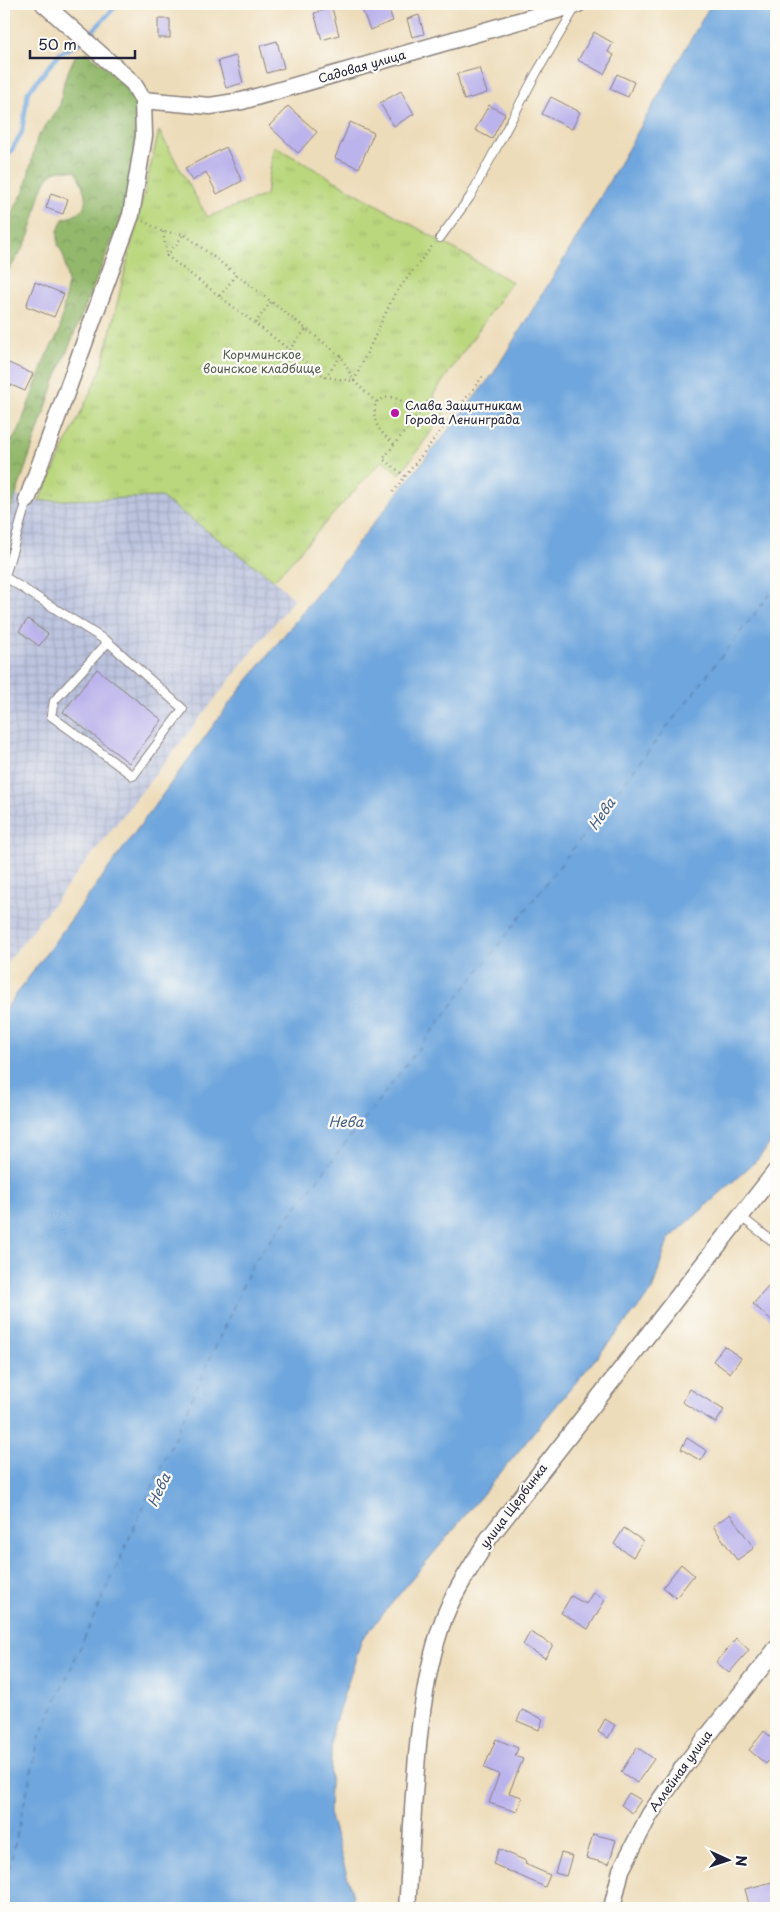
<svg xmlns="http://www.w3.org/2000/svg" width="780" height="1912" font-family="'Playpen Sans',sans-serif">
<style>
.industrial{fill:url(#industrial-grid)}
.forest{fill:url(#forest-crowns);stroke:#5a6d54}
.park{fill:url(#park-tufts);stroke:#6e7c5c}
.water{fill:#6ea6dd;stroke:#48648c}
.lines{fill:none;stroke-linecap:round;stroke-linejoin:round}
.stream{stroke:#6ea6dd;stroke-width:4.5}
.ferry{stroke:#445d84;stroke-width:1;stroke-dasharray:6 5;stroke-linecap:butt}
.building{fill:#bbb3eb}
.service-casing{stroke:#887f7a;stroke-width:10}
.minor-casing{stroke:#887f7a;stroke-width:19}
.path{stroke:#887f7a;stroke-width:2.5;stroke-dasharray:1 4;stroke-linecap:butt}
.service{stroke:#fff;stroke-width:8}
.minor{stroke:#fff;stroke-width:16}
.poi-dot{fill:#b5179e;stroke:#fdfcf7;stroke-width:2}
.labels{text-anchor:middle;stroke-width:4.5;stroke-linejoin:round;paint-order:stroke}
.street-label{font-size:12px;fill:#22223b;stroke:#fdfcf7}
.park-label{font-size:12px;fill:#50584f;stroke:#fdfcf7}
.poi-label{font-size:12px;fill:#22223b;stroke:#fdfcf7;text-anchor:start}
.water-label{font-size:14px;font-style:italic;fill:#445d84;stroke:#fdfcf7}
</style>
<defs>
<pattern id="industrial-grid" width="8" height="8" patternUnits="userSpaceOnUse" patternTransform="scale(1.25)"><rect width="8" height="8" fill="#bbc3de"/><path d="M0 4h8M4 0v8" fill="none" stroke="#a0a7bf"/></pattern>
<pattern id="forest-crowns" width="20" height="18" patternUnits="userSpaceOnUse" patternTransform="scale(1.25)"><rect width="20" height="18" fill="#93b86c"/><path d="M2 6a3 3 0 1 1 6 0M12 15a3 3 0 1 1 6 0" fill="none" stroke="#78955a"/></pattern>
<pattern id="park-tufts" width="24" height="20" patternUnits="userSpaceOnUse" patternTransform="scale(1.25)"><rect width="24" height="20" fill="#bad77d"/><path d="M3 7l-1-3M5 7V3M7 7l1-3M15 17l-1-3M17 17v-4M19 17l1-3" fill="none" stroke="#a0b86d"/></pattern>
</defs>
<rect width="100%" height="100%" fill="#fdfcf7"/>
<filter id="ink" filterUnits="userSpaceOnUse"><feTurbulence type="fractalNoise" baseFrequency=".02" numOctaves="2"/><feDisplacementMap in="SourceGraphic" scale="10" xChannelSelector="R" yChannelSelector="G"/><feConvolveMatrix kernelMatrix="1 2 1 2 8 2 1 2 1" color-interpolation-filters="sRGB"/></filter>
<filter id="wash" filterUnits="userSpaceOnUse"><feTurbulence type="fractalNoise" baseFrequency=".0096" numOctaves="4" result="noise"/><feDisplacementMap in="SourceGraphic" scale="20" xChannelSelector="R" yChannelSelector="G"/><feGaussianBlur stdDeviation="1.12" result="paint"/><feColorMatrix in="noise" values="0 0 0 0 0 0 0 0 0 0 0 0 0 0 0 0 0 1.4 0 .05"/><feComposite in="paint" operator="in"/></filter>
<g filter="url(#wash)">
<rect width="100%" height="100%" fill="#eddcb9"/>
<!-- industrial -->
<path class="industrial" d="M4,490L27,500L39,501L161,497L274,580L294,599L4,966Z"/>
<!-- forest -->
<path class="forest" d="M87,52L128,85L136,111L134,166L126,207L56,378L4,530V447L12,441L19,430L46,356L59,333L68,283L64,257L58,244V231L63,219C95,212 86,193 76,171C66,170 58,168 50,175C40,185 37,212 32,226C27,245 15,261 4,276V228L25,189L37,138L60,105L64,81L75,56Z"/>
<!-- park -->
<path class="park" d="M159,131L207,217L266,195L274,146L512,282L433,395L445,413L400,474L382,460L274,580L161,497L39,501L101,370Z"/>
<!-- water -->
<path class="water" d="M711,4H776V1136L758,1159L668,1240L652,1291L362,1639L332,1731L329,1813L353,1896L352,1908H4V1011L229,704L493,374L575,241Z"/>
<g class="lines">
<!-- stream -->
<path class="stream" d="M87,37L118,4
M4,159L10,153L22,132L28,92L59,54L81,42"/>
<!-- ferry -->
<path class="ferry" d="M4,1891L39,1739L253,1263L776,586"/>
</g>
<g id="blocks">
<!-- building -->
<path class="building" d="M360,4H387L393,21L370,30Z
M332,8L339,35L322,40L314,13Z
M419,15L424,34L412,37L407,19Z
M158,19H170V38H158Z
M594,32L613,43L608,52L614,55L604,74L578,60Z
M277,41L284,68L267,73L260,46Z
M236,56L243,83L226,88L218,61Z
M479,68L487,93L464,100L457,74Z
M617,74L634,82L628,97L610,89Z
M401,91L414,114L394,126L380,103Z
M551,97L580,112L572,129L542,114Z
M489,105L505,114L492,139L475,130Z
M288,106L317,132L298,153L269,126Z
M350,122L374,133L359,168L335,158Z
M226,147L242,181L217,194L206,172L192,181L185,168Z
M51,193L68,199L63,214L46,208Z
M35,282L64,294L54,317L26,306Z
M9,363L33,374L25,391L4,382V375Z
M28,619L48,634L39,646L19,631Z
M97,669L162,720L129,763L63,712Z
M769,1286L776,1293V1324L753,1304Z
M724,1346L741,1358L730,1373L713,1361Z
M690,1389L724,1410L716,1423L682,1402Z
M687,1438L707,1451L701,1461L681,1449Z
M730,1514L754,1548L737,1560L713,1526Z
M624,1528L643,1541L633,1557L614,1544Z
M681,1564L694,1575L676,1598L663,1587Z
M593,1592L605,1600L588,1629L561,1613L571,1596L586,1604Z
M530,1632L553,1645L545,1658L523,1645Z
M736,1638L749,1650L729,1673L716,1662Z
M522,1710L543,1719L539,1730L517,1721Z
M605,1719L615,1725L608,1738L598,1732Z
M764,1731L776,1741V1751L766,1764L749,1750Z
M496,1739L518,1748L515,1756L523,1759L509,1793L522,1797L517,1812L489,1803L499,1774L484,1768Z
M637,1747L654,1759L637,1783L621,1772Z
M629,1793L641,1800L632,1813L621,1805Z
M593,1834L616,1840L609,1864L586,1858Z
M499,1849L526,1861L525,1864L550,1875L545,1887L493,1864Z
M561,1853L572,1856L566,1876L555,1873Z
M772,1882L776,1908H750L745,1889Z"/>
</g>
</g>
<g filter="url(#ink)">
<use href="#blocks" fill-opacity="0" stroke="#887f7a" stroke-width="1"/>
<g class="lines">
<!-- service casing -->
<g class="service-casing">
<path id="service" d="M440,238L470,197L537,72L577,5
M5,577L108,642L183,709L133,776L51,716L54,701L108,642
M4,580L27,500
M740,1216L776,1244"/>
</g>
<!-- minor casing -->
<g class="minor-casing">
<path id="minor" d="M143,100L210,106L242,101L578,4
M27,500L131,215L144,136L143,100L133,83L44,4
M407,1908C414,1819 413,1701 444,1618C455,1590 473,1564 489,1538L776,1171
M612,1908L621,1870L650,1814L684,1766L776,1649"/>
</g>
<!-- path -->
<path class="path" d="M143,221L163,232L184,234
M163,232L167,255
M220,296L236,275
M255,323L271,302
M289,350L306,329
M341,356L325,377L167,256L184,234L341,356L354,381L376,402
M325,377L354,381
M354,381L394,295L433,245
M394,444C379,431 371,423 376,402C394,391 404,402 418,414
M405,476L383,459L430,399L452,416
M393,492L484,375"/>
<!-- service -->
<use href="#service" class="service"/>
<!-- minor -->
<use href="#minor" class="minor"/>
</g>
</g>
<!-- markers -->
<circle class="poi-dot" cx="395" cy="413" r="5"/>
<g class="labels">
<!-- street labels -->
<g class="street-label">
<text transform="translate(362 67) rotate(-16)" y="4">Садовая улица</text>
<text transform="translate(514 1506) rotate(-53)" y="4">улица Щербинка</text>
<text transform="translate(681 1771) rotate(-54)" y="4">Аллейная улица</text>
</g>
<!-- park labels -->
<g class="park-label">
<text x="262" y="359">Корчминское<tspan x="262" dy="14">воинское кладбище</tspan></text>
</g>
<!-- poi labels -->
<g class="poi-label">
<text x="405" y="410">Слава Защитникам<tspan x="405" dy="14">Города Ленинграда</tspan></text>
</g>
<!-- water labels -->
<g class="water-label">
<text transform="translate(602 814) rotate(-55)" y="5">Нева</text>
<text x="346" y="1127">Нева</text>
<text transform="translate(159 1490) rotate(-65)" y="5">Нева</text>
</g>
</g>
<!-- margin -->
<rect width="780" height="1912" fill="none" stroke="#fdfcf7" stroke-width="20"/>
<!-- north arrow -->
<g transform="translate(728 1860) rotate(93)" stroke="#fdfcf7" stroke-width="4" paint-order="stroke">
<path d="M0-4L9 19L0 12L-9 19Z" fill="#22223b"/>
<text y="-8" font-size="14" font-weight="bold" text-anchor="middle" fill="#22223b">N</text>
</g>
<!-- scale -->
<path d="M30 50v8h105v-8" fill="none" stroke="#22223b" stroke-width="2.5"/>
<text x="38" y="50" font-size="15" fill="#22223b" stroke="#fdfcf7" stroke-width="4" paint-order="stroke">50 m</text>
</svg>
